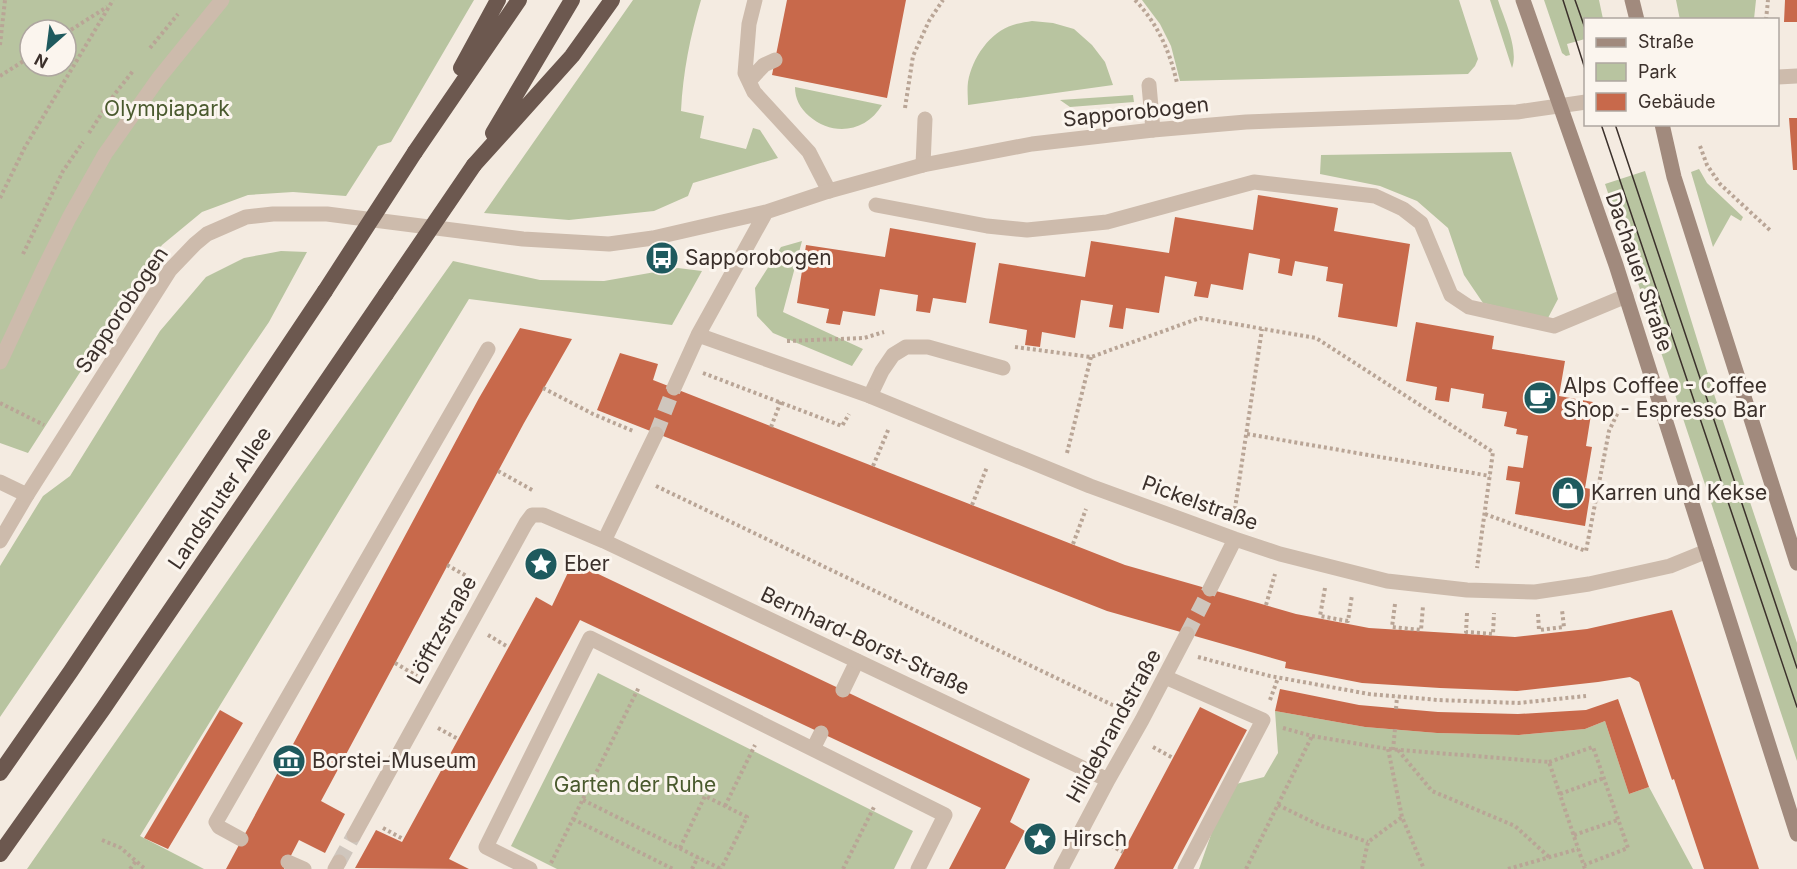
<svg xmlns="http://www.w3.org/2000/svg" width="1797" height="869" font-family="Inter,sans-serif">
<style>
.green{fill:#b8c4a0;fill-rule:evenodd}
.building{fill:#c8694b}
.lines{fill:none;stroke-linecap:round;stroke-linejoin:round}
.minor-tunnel{stroke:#cfc6bd;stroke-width:15;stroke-dasharray:15 8;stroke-linecap:butt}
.path{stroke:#b9a596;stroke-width:4;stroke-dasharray:3 3;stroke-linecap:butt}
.service{stroke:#cdbbac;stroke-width:15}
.minor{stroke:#cdbbac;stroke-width:15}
.secondary{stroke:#a18a7d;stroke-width:15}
.trunk{stroke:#6c584f;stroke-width:16}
.tram{stroke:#3b302b;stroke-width:1.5}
.trunk-bridge{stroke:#6c584f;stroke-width:16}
.labels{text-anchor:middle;stroke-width:6;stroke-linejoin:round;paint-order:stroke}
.park-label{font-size:21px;fill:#4a5a2e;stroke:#fbf5ee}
.street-label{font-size:21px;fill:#3b302b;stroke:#fbf5ee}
.poi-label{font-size:21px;fill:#3b302b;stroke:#fbf5ee;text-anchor:start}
</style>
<rect width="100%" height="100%" fill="#f4ebe1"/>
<!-- green -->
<path class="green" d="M0,0H474L391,142L378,146L346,196L293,192L248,195L202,212L162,245L28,453L0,443ZM30,30H66V66H30Z
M633,0H701C690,37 683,72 681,111L704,116L700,138L746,149L753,128L760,130L778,158L693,183L688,196L654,211L569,220L484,213Z
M1142,0H1459L1478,59L1475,66L1468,74L1180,81L1171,46L1160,24Z
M1490,0H1498C1504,19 1519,49 1512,68Z
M1544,0H1599L1603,19L1586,20L1585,39L1567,44L1570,55L1566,56L1562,53Z
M1676,0H1756L1754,19L1680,20Z
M1032,21L1053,23L1074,29L1092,45L1105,62L1113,85L968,105C968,98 967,89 968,82C972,58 990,32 1013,25C1019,23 1026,22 1032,21Z
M795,87L882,105C866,132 833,137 809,116C800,108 795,99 795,87Z
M1133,95L1134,102L1070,107L1060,100Z
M1511,152L1558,299L1548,318L1483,303L1464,275L1448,228L1417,201L1380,186L1320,174L1321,155Z
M1699,169L1707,183L1743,217L1741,221L1731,215L1713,247L1691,172Z
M1645,171L1714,394L1797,643V761L1605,184Z
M802,241L783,312L863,349L852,366L773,333L757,316L755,288L781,247Z
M281,251L307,252L269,322L0,717V566L43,496L70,476L160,331L206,277L244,258Z
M453,261L540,280L604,281L678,268L702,271L672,325L469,299L140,836L204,869H27L290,491Z
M598,673L913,831L894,869H557L511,846Z
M1275,711L1365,727L1437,733L1519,735L1585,729L1605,721L1629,794L1649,787L1693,869H1199L1228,786L1264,777L1278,753Z"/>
<!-- building -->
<path class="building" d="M787,0H906L887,98L772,75Z
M1785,0H1797V22H1784Z
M1789,118H1797V170H1793Z
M1258,195L1338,208L1334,231L1410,244L1397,327L1338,317L1343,284L1326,281L1328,267L1295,261L1292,276L1278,273L1280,259L1249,253L1243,290L1211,284L1208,298L1194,296L1197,282L1165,276L1159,313L1126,308L1123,329L1109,327L1113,305L1081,300L1075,338L1042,332L1040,347L1025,345L1027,330L989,323L999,263L1085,277L1091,241L1169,253L1175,217L1253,230Z
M890,228L976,243L966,303L933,298L930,313L916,311L918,295L880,289L875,316L843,311L840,325L826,323L829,309L797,303L806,245L885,257Z
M1416,322L1494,336L1492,349L1565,361L1559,396L1593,402L1586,446L1592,447L1585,488L1591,489L1585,526L1515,514L1520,482L1506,480L1508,466L1523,468L1528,436L1516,434L1517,429L1504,426L1507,412L1482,408L1484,394L1451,388L1449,402L1435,400L1437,387L1406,381Z
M520,328L572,339L524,423L321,801L345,814L325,853L299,840L284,869H226L479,398Z
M620,353L658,364L653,380L1125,565L1296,614L1369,628L1515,637L1587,629L1672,610L1759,869H1704L1674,779L1672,780L1639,682L1630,677L1598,682L1517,691L1440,688L1362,683L1285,668L1286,662L1107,611L597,410Z
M573,562L1030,779L1010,822L1025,831L1005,869H949L981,808L580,620L449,859L469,869L355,868L376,830L402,842L536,597L552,606Z
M1280,689L1359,705L1438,712L1518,714L1586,710L1618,699L1649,787L1629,794L1605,721L1585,729L1519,735L1437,733L1365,727L1275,711Z
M1200,707L1247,730L1173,869H1114Z
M220,710L243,723L168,849L144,838Z"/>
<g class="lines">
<!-- minor-tunnel -->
<path class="minor-tunnel" d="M656,434L674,388
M1187,634L1210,589
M339,862L354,835"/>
<!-- path -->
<path class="path" d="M1135,0C1158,24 1170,52 1177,83
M1766,20L1768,0
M66,33L107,7
M0,45L5,0
M150,48L178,14
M0,76L30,57
M905,108L913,56L929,21L943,0
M89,133L114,95L133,71
M1700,146L1707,165L1720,184L1772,232
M0,198L25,147L113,0
M23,254L63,171L83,142
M787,341L864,338L884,332
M1015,347L1091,357L1200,318L1316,338L1493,452L1477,568
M703,373L842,426L849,414
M543,388L593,414L633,431
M0,403L44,425
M771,427L781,401
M1247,434L1490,476
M1067,453L1091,357
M873,466L889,428
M498,471L534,491
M656,486L1123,710
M972,505L987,467
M1485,514L1586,551L1609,431L1618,412
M1234,515L1262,329
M1073,544L1086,509
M447,565L470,578
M1325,588L1320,616L1348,621L1352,595
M1395,604L1392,627L1421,630L1423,606
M1266,605L1275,574
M1467,613L1466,632L1493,634L1494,613
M1538,614L1539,630L1564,627L1562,610
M488,635L508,647
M1198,657L1270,676L1369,694L1438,700L1518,703L1586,696
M395,663L417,676
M1270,700L1278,678
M1396,709L1397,697
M438,728L458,739
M1283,728L1312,736L1388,749L1549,762L1585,869
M1153,747L1173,758
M1388,749L1402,817L1424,869
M1393,750L1395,729
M1398,750L1432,791L1515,826L1549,857
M345,755L368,768
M1549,762L1593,747L1628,848L1584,865
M1560,794L1604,778
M583,800L721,869
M1278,805L1319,825L1368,842
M725,806L755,745
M573,819L673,869
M383,828L403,839
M1574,835L1618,820
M102,840L121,848L145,869
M1100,840L1123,852
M680,848L705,796L747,817L721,869
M551,863L639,687
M130,869L136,861
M692,869L698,857
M843,869L875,805
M1246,869L1312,736
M1362,869L1368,842L1402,817
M1508,869L1578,849"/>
<!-- service -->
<path class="service" d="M755,0L749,24L745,73L754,92L809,152L829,191
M749,81L764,65L775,60
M1149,85L1153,130
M923,165L925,119
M876,205L987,226L1027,230L1107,222L1254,182L1375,196L1403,209L1421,223L1451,295L1469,307L1554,326L1626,296
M870,396L882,371L893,355L906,347H928L1003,368
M0,541L27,495
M1165,677L1263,720L1185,869
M843,690L857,661
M813,749L821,733
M241,839L219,827L216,822L488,349
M288,862L304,869
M530,869L486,847L590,638L945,815L918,869"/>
<!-- minor -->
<path class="minor" d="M1778,77L1797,76
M698,335L870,396L1090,486L1235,539L1280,554L1387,581L1467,590L1535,592L1589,584L1670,566L1707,551
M0,362L45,266L69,218L105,154L158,79L222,0
M674,388L698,335L766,212
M0,482L27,495L170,270L195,244L207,234L246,217L273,214H327L523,239L609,244L653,238L766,212L829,191L923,165L1032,144L1153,130L1246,122L1517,112L1586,102
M604,541L656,434
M1210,589L1235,539
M354,835L526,523L532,515H543L604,541L1108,780
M335,869L339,862
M1061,869L1108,780L1142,720L1187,634"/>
<!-- secondary -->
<path class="secondary" d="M1523,0L1616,265L1797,834
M1632,0L1637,20
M1662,124L1674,177L1797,563"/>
<!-- trunk -->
<path class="trunk" d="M461,68L498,0
M493,133L572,0
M415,152L519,0
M474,165L572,56L612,0
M0,773L71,671L325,291
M0,854L103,709L386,294"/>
<!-- tram -->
<path class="tram" d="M1563,0L1586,72
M1575,0L1586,31
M1601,124L1797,707
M1615,124L1797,668"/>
<!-- trunk-bridge -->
<path class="trunk-bridge" d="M325,291L415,152
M386,294L474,165"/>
</g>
<!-- icons -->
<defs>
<g id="bus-disc" transform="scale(1.725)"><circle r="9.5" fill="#1f5a5e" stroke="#fbf5ee"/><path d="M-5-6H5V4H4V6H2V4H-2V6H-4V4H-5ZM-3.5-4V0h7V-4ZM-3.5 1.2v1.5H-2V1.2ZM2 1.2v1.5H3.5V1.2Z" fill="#fff"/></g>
<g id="cafe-disc" transform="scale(1.725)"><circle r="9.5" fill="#1f5a5e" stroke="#fbf5ee"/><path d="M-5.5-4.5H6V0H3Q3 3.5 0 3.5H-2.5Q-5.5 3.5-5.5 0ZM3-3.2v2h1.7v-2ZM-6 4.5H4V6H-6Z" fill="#fff"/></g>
<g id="shop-disc" transform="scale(1.725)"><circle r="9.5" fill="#1f5a5e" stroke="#fbf5ee"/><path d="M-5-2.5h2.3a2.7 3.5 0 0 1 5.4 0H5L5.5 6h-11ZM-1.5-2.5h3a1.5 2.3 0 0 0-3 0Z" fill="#fff"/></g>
<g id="sight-disc" transform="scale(1.725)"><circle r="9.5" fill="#1f5a5e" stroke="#fbf5ee"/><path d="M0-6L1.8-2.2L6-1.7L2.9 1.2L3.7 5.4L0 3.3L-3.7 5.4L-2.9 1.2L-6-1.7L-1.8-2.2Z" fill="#fff"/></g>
<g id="museum-disc" transform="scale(1.725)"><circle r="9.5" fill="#1f5a5e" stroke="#fbf5ee"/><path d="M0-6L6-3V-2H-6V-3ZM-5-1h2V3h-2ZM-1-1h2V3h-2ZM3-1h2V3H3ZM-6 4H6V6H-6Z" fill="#fff"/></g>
</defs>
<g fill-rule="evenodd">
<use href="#bus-disc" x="662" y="258"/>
<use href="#cafe-disc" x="1540" y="398"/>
<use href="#shop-disc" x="1568" y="493"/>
<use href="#sight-disc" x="541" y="564"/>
<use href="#museum-disc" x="289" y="761"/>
<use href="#sight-disc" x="1040" y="839"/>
</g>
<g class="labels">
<!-- park labels -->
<g class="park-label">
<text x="167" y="116">Olympiapark</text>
<text x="635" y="792">Garten der Ruhe</text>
</g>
<!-- street labels -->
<g class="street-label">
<text transform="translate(1136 112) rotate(-6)" y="7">Sapporobogen</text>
<text transform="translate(1639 272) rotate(71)" y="7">Dachauer Straße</text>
<text transform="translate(122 310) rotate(-56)" y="7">Sapporobogen</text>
<text transform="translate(220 498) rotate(-56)" y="7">Landshuter Allee</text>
<text transform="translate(1200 503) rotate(20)" y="7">Pickelstraße</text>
<text transform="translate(442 630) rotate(-61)" y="7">Löfftzstraße</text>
<text transform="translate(865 641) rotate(25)" y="7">Bernhard-Borst-Straße</text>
<text transform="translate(1114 726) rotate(-61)" y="7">Hildebrandstraße</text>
</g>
<!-- poi labels -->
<g class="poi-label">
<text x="685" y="265">Sapporobogen</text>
<text x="1563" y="393">Alps Coffee - Coffee<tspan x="1563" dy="24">Shop - Espresso Bar</tspan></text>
<text x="1591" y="500">Karren und Kekse</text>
<text x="564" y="571">Eber</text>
<text x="312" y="768">Borstei-Museum</text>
<text x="1063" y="846">Hirsch</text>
</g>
</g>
<!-- legend -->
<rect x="1584" y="18" width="195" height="108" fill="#fbf5ee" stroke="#aea6a0" stroke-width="1.5"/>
<rect x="1596" y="38" width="30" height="9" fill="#a18a7d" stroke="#aea6a0" stroke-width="1.5"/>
<text x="1638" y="48" font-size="18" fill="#3b302b">Straße</text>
<rect x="1596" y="63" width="30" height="18" fill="#b8c4a0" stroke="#aea6a0" stroke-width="1.5"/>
<text x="1638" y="78" font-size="18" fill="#3b302b">Park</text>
<rect x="1596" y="93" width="30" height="18" fill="#c8694b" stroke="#aea6a0" stroke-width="1.5"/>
<text x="1638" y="108" font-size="18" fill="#3b302b">Gebäude</text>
<!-- north arrow -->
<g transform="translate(48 48) rotate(208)"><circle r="28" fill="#fbf5ee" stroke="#aea6a0" stroke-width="1.5"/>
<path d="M0-4.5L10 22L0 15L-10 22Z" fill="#1f5a5e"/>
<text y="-9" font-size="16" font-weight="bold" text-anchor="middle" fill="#3b302b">N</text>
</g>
</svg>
